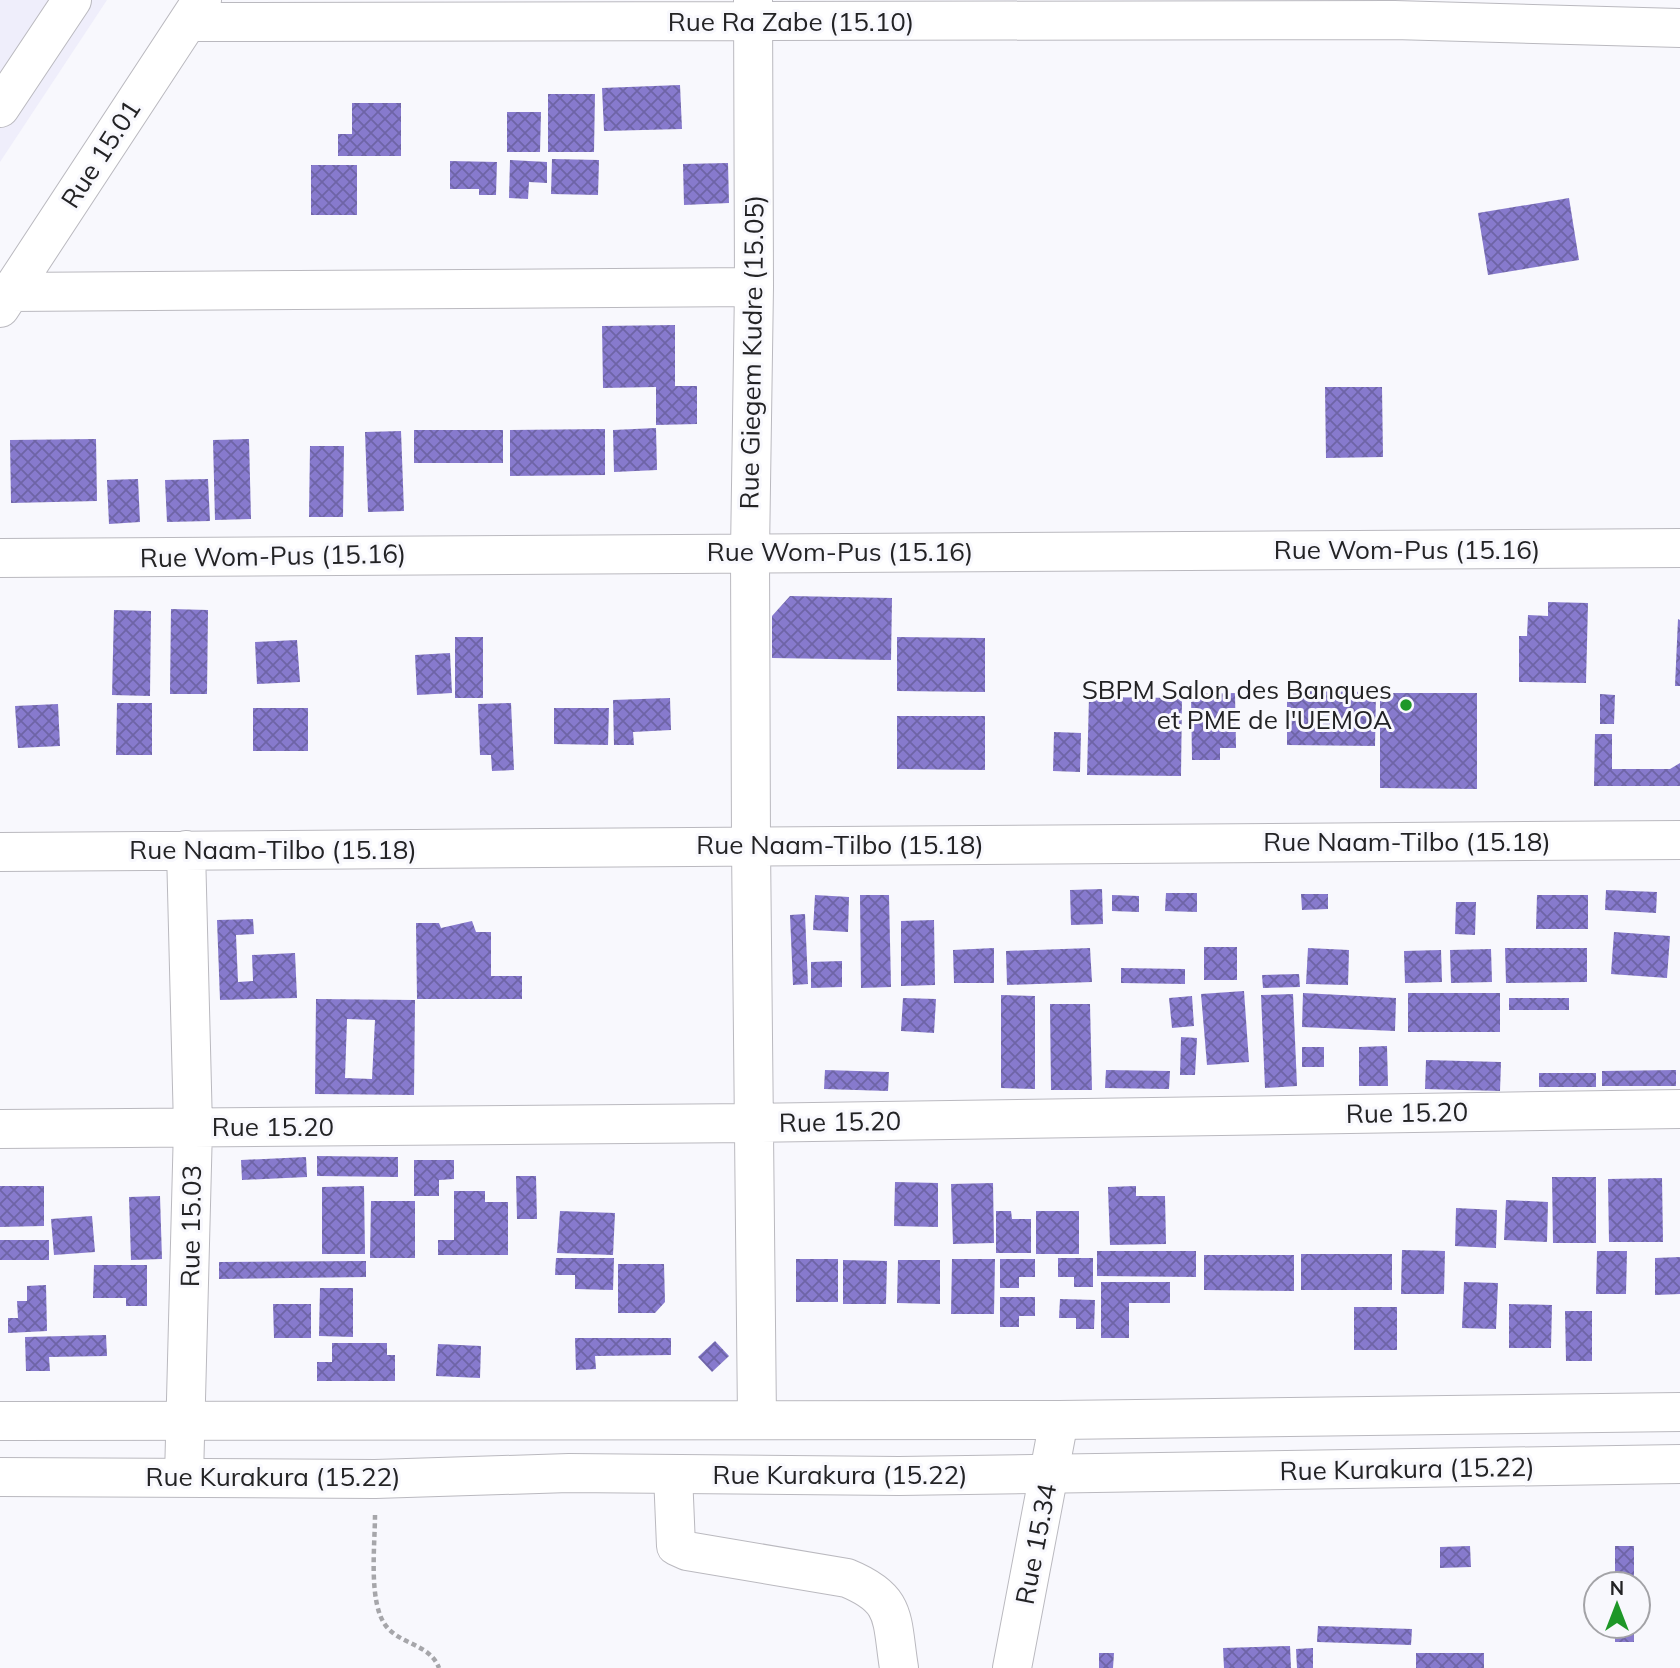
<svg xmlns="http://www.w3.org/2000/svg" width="1680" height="1668" font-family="Mulish,sans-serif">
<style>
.built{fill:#efeefb}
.building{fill:url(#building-cross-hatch);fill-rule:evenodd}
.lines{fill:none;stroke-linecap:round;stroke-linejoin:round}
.minor-casing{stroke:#bab9bf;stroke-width:40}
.major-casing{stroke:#bab9bf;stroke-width:40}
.path{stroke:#a6a6aa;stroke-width:4.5;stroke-dasharray:5 3.5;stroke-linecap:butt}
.minor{stroke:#fff;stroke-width:38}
.major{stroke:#fff;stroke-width:38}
.poi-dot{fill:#1e9728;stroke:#f8f8fd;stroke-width:2.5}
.labels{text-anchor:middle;stroke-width:6;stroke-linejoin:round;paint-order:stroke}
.street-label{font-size:26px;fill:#232325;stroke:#f8f8fd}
.poi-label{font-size:26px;fill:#232325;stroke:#f8f8fd;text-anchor:end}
</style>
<defs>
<pattern id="building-cross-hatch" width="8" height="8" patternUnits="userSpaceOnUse" patternTransform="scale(1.75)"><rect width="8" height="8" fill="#877acd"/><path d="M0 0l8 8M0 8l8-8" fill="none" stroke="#6e64a6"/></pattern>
</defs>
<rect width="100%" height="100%" fill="#f8f8fd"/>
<!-- built -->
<path class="built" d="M0,0H107L0,162Z"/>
<!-- building -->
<path class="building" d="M680,85L682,129L604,131L602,88Z
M548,94H595L594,152H548Z
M352,103H401V156H338V134H352Z
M507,112H541L540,152H507Z
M552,159L599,160L598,195L551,194Z
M510,160L547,162V183L529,182L528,199L509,198Z
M450,161L497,162L496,195H479V189H450Z
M728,163L729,203L684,205L683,164Z
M311,165H357V215H311Z
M1569,198L1579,260L1488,275L1478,213Z
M675,325V386H697V424L656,425V387L603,388L602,326Z
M1325,387H1382L1383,457L1326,458Z
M656,428L657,470L614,472L613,430Z
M605,429V475L510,476V430Z
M414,430H503V463H414Z
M401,431L404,511L368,512L365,432Z
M96,439L97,501L11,503L10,440Z
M249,439L251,519L215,520L213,440Z
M310,446H344L343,517H309Z
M138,479L140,522L109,524L107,480Z
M208,479L210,521L167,522L165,480Z
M790,596L892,598L891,660L772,658V616Z
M1548,602L1588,603L1586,683L1519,682V636H1527L1528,615L1548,616Z
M171,609L208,610L207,694H170Z
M114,610L151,611L150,696L112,695Z
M1678,619L1680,620V686H1675Z
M455,637H483V698H455Z
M897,637L985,638V692L897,691Z
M297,640L300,682L257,684L255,642Z
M450,653L452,693L417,695L415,655Z
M1287,691L1376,692L1375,746L1287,745Z
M1235,693L1236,748H1220V760H1192L1191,694Z
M1380,693H1477V789L1380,788Z
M1600,694L1615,695L1614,724H1600Z
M1089,697L1182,698L1181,776L1087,775Z
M670,698L671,730L633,732L634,745H614L613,700Z
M117,703H152V755H116Z
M511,703L514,770L492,771L491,755H480L478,704Z
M58,704L60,746L18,748L15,706Z
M253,708H308V751H253Z
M554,708H609L608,745L554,744Z
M897,716H985V770L897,769Z
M1054,732L1081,733L1080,772L1053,771Z
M1595,734H1612V769H1670L1680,763V786H1594Z
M1102,889L1103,924L1071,925L1070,890Z
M1606,890L1657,892L1656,913L1605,910Z
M1166,893H1197V912L1165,911Z
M1301,894H1328V909L1302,910Z
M815,895L849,897L848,932L813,930Z
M860,895H889L891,987L861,988Z
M1112,895L1139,896V912L1112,911Z
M1537,895H1588V929H1536Z
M1456,902H1476L1475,935L1455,934Z
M805,914L808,984L793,985L790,915Z
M253,919L254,934L236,935L238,982L253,981L252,955L295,953L297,998L220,1000L217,920Z
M934,920L935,985L901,986V921Z
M472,921L476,932H491V976H522V999H417L416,923H439L441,928Z
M1614,932L1670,936L1667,978L1611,974Z
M1204,947H1237V980H1204Z
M994,948V983H954L953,950Z
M1090,948L1092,982L1007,985L1006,951Z
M1308,948L1349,950L1348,985L1306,984Z
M1505,948H1587V982L1506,983Z
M1491,949L1492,982L1451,983L1450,950Z
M1441,950L1442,982L1405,983L1404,951Z
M842,961V987L811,988V962Z
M1121,968L1185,969V984L1121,983Z
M1299,974L1300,987L1263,988L1262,975Z
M1244,991L1249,1062L1207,1065L1201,994Z
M1303,993L1396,998L1395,1031L1302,1027Z
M1408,993H1500V1032H1408Z
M1293,994L1297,1086L1265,1088L1261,995Z
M1001,995L1035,996V1089L1001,1088Z
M1192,996L1194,1026L1172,1028L1169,998Z
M903,998L936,999L934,1033L901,1031Z
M1509,998H1569V1010H1509Z
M316,999L415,1000L414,1095L315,1094ZM347,1019L375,1020L372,1079L345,1078Z
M1050,1004H1090L1092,1090H1051Z
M1181,1037L1197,1038L1195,1075H1180Z
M1387,1046L1388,1086H1359V1047Z
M1302,1047H1324V1067H1302Z
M1426,1060L1501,1062L1500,1091L1425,1089Z
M825,1070L889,1072L888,1091L824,1089Z
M1106,1070L1170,1071L1169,1089L1105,1088Z
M1676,1070V1086H1602V1071Z
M1539,1073H1596V1087H1539Z
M317,1156L398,1157V1177L317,1176Z
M306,1157L307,1177L242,1180L241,1160Z
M414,1160H454V1179L439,1180V1196H414Z
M516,1176H536L537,1219H517Z
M1552,1177H1596V1243H1553Z
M1662,1178L1663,1242H1609L1608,1179Z
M895,1182L938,1183V1227L894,1226Z
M993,1183L994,1243L953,1244L951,1184Z
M0,1186H44V1226L0,1227Z
M364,1186L365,1254H322V1187Z
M1136,1186V1196H1165L1166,1244L1110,1245L1108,1187Z
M454,1191H485V1202H508V1255H438V1240H454Z
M160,1196L162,1259L131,1260L129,1197Z
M1506,1200L1548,1202L1547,1242L1504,1240Z
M371,1201H415V1258H370Z
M1456,1208L1497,1210L1496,1248L1455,1246Z
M560,1211L615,1213L613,1255L557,1253Z
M996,1211H1011L1012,1219H1031V1253H996Z
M1036,1211H1079V1254H1036Z
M92,1216L95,1252L54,1255L51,1219Z
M0,1240H49V1260H0Z
M1402,1250L1445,1251L1444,1294H1401Z
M1097,1251H1196V1277L1097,1276Z
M1597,1251H1627L1626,1294H1596Z
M1301,1254H1392V1290H1301Z
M1204,1255H1294V1291L1204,1290Z
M1680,1257V1294L1655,1295V1258Z
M556,1258H614L613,1290L575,1289V1275H555Z
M1058,1258H1093V1287H1074V1277H1058Z
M796,1259H838V1302H796Z
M952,1259H995L994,1314H951Z
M1000,1259H1035V1277H1019V1288H1000Z
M843,1260L887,1261L886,1304H843Z
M898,1260H940V1304L897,1303Z
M366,1261V1277L219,1279V1262Z
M618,1264H664L665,1302L655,1313H618Z
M94,1265H147V1306H126V1298H93Z
M1101,1282H1170V1303H1129V1338H1101Z
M1464,1282L1498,1283L1496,1329L1462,1328Z
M46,1285L47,1331L8,1333V1318H18L17,1301H27V1286Z
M320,1288H353V1337L319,1336Z
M1000,1297H1035V1316H1019V1327H1000Z
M1060,1299L1095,1300L1094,1329H1076V1318H1059Z
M273,1304H311V1338H274Z
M1509,1304L1552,1305L1551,1348H1509Z
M1354,1307H1397V1350H1354Z
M1565,1311H1592V1361H1566Z
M106,1335L107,1356L49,1357L50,1371H26L25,1337Z
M575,1338H671V1355L595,1356L596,1369L576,1370Z
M715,1341L729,1356L712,1372L698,1357Z
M332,1343H387V1355H395V1381H317V1362H332Z
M438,1344L481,1346L480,1378L436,1376Z
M1470,1546L1471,1567L1440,1568V1547Z
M1615,1546H1634V1584H1615Z
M1318,1626L1412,1629L1411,1645L1317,1642Z
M1615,1626H1634V1642H1615Z
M1290,1646L1291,1668H1224L1223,1648Z
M1313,1648V1668H1297L1296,1649Z
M1099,1653H1114L1113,1668H1099Z
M1416,1653H1484V1668H1416Z"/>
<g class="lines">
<!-- minor casing -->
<g class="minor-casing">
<path id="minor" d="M753,0L754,287L750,552L751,846L757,1419
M188,22L1394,20L1680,28
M0,108L72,0
M10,292L754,287
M0,308L202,0
M0,558L1680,548
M0,852L1680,840
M0,1129L753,1123L1680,1109
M673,1474L676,1546L687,1551L847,1578C898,1599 891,1618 899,1668
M184,1477L193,1127L186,850
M1012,1668L1059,1420"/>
</g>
<!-- major casing -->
<g class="major-casing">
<path id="major" d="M0,1421L1059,1420L1680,1412
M0,1477L375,1479L569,1473L899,1476L1680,1464"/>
</g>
<!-- path -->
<path class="path" d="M375,1515C375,1545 368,1603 386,1626C401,1645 430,1644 439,1668"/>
<!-- minor -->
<use href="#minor" class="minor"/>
<!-- major -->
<use href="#major" class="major"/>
</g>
<!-- markers -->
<circle class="poi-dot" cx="1406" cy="705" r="7"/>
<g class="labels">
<!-- street labels -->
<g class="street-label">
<text x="791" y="31">Rue Ra Zabe (15.10)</text>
<text transform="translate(101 154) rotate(-57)" y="9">Rue 15.01</text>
<text transform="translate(752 352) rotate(-89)" y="9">Rue Giegem Kudre (15.05)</text>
<text x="1407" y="559">Rue Wom-Pus (15.16)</text>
<text x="840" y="561">Rue Wom-Pus (15.16)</text>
<text transform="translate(273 556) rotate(-1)" y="9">Rue Wom-Pus (15.16)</text>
<text x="1407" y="851">Rue Naam-Tilbo (15.18)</text>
<text x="840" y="854">Rue Naam-Tilbo (15.18)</text>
<text x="273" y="859">Rue Naam-Tilbo (15.18)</text>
<text transform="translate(1407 1113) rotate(-1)" y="9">Rue 15.20</text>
<text transform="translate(840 1122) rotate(-1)" y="9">Rue 15.20</text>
<text x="273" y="1136">Rue 15.20</text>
<text transform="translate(191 1226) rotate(-89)" y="9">Rue 15.03</text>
<text transform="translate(1407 1469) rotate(-1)" y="9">Rue Kurakura (15.22)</text>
<text x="840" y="1484">Rue Kurakura (15.22)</text>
<text x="273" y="1486">Rue Kurakura (15.22)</text>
<text transform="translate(1036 1544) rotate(-79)" y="9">Rue 15.34</text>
</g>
<!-- poi labels -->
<g class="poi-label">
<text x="1392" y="699">SBPM Salon des Banques<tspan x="1392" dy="30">et PME de l'UEMOA</tspan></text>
</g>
</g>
<!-- north arrow -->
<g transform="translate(1617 1605)"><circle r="33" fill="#f8f8fd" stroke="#a3a3a7" stroke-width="2"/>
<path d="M0-5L12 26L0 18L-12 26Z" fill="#1e9728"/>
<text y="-10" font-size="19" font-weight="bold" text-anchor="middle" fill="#232325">N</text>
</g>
</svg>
